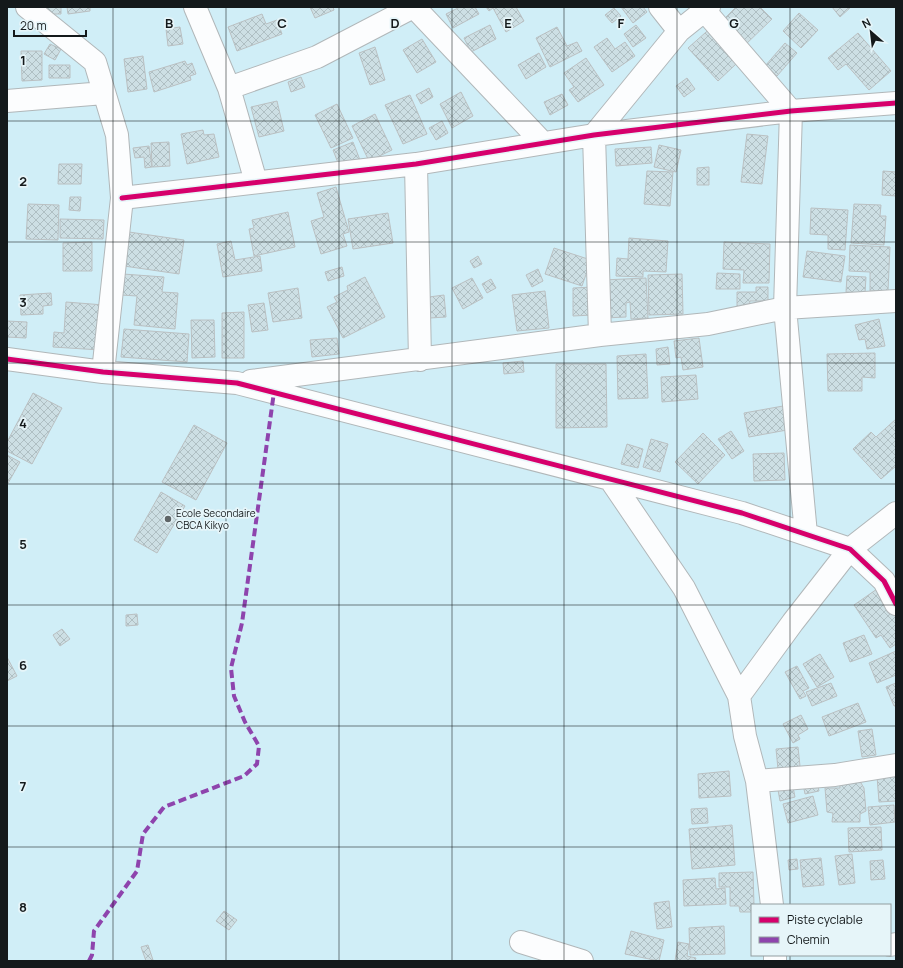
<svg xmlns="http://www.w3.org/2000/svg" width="903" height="968" font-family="Manrope,sans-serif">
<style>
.park{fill:#d0eef7;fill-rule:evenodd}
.building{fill:url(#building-cross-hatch);stroke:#bac0c2}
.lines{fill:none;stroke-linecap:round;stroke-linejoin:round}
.street-casing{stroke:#b1b7b9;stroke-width:24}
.street{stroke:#fcfdfe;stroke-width:22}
.quiet{stroke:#8e44ad;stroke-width:4;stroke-dasharray:8 4;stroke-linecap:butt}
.cycleway-casing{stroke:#e6f5f9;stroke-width:8}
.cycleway{stroke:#d6006c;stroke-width:5}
.grid{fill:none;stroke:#14191b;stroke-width:1;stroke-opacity:0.55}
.poi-dot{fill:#5f6567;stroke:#e6f5f9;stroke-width:1.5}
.labels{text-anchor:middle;stroke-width:3.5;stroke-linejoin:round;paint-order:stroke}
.poi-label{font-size:10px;fill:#14191b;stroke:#e6f5f9;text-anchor:start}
.grid-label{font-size:13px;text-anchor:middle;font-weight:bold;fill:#14191b;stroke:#e6f5f9;stroke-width:3.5;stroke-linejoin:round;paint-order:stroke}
</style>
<defs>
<pattern id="building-cross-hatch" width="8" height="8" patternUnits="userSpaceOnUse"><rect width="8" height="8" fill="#cddfe4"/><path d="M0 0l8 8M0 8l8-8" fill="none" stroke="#afbfc3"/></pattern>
</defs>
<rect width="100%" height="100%" fill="#eaf2f5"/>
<!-- park -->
<path class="park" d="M7,7H896V961H7ZM752,905H890V955H752Z"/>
<!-- building -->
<path class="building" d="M46,7H61V14H46Z
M67,7H90V11L68,14Z
M310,7H333L334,10L315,18Z
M460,7H475L479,14L453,28L446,14Z
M486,7H516L524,21L506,32L493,8L489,11Z
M621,7H643L647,12L633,23Z
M736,7H760L772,19L743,47L720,23Z
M832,7H851L840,17Z
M614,8L621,16L612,23L605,15Z
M799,13L818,30L801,48L783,31Z
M262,14L266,24L277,20L282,34L237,51L228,27Z
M490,25L496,39L471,52L464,38Z
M636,25L646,38L633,47L624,34Z
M714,25L732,46L726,52L736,64L718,81L688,48Z
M180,27L183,44L168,46L166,29Z
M557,27L567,46L577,42L582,51L550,67L536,38Z
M858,33L891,71L869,90L846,64L838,70L828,58Z
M607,38L615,49L625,42L635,56L612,72L594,47Z
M422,39L436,62L417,73L403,50Z
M785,43L797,53L777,76L765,66Z
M50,44L61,49L55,60L44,54Z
M375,47L385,80L370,85L359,53Z
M21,51H42V80L22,81Z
M539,53L546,67L526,79L518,65Z
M143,56L147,89L128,92L124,59Z
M586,58L604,85L578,102L569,90L574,87L564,73Z
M185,61L187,65L192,63L196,74L190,76L191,80L154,92L149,72Z
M49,65H70V78H49Z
M301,77L305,87L291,92L288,82Z
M687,78L695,89L684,97L676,86Z
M429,88L433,97L421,104L416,95Z
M461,92L473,116L452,128L440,104Z
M562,94L568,105L550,115L544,102Z
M410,95L427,134L403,144L385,105Z
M277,101L284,131L259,137L251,107Z
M337,104L353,138L331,148L315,115Z
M375,114L392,150L369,161L352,126Z
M442,121L448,133L436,140L429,128Z
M203,130L204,135L214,134L219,157L187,164L181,134Z
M747,134L768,136L762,184L741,182Z
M169,142L170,166L152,167L151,143Z
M353,142L360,160L340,168L333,150Z
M659,145L681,150L676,172L654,167Z
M149,146L152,167L145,168L144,157L135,158L133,148Z
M651,147L652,163L616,166L615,149Z
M59,164H82L81,184H58Z
M709,167V185H697V168Z
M647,171L673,172L670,206L644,204Z
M883,171L896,172V196L882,195Z
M336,187L349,232L343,234L347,246L321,254L311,221L324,217L317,193Z
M70,197H81L80,211L69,210Z
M28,204L59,205L58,240L26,239Z
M854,204L881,205L880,216H886L884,245L851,243Z
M811,208L848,210L845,250L828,249V235L810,234Z
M288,212L295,247L254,256L249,229L254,228L252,220Z
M388,213L393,243L353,249L348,219Z
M60,219L104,220L103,239L60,238Z
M129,232L184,240L179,274L124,266Z
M629,238L668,241L666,272L643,271V277L616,276L617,258L628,259Z
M231,241L235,260L260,256L262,271L223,277L217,244Z
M92,242V271H63V243Z
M724,242L770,244L769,283H743L744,270L723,269Z
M850,245L890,247L888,291H870V272L849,271Z
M554,248L591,260L582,286L545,274Z
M807,251L845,256L841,282L803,277Z
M478,256L482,264L474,268L470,261Z
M342,267L344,276L328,281L325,272Z
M538,269L543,281L532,287L526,275Z
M717,273L740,274V289H716Z
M123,274L164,277L162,292L178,293L175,329L134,325L137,296L121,295Z
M682,274L683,314L649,315L648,275Z
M847,276L866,277L865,293L846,292Z
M365,277L385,317L343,338L327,307L337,302L334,297L348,290L347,286Z
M472,278L483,298L463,309L452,288Z
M646,278L648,318L631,319L630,302L626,303V317L605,318L603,280Z
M491,279L496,288L487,293L482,284Z
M593,287V315L573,316V288Z
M756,287H768V301H750L749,307H737V292H756Z
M298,288L302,318L273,322L268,293Z
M545,291L549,328L517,331L512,295Z
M51,293L52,305L43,306V314L21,315L20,295Z
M444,295L446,317L430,318L429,297Z
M66,302L104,305L100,350L53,347L54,332L64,333Z
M264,303L268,330L252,332L248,305Z
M244,312V358H222V313Z
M879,319L885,346L867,349L865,339L859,340L855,325Z
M191,320H214L215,357L192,358Z
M7,321L27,322L26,338L7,337Z
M124,329L189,334L187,362L121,357Z
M337,338L339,354L312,357L310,340Z
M699,338L703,367L683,370L681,357L676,358L674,341Z
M668,347L670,364L657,365L656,349Z
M875,353V378L862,377V391H828L827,354Z
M646,354L648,398L618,399L617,356Z
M523,361L524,372L504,374L503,363Z
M556,364H606L607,427L556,428Z
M696,375L698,399L662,402L661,377Z
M33,393L62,408L32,464L7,451V442Z
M783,406L787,430L749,437L744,413Z
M896,419V466L881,479L853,449L871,432L876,437Z
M194,425L227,443L196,500L162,482Z
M731,431L744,451L732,459L718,439Z
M703,433L725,455L698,484L675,462Z
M651,439L668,444L660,472L643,467Z
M627,444L643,449L638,468L621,464Z
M784,453L785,480L754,481L753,454Z
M7,455L20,462L7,485Z
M161,492L185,506L157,553L134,540Z
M877,589L896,617V644L890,648L881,635L876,638L854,605Z
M137,614L138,625L126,626V615Z
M62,629L70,639L60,646L53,635Z
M864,635L872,654L850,662L843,643Z
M896,651V675L877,683L869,663Z
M820,654L834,677L817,687L803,664Z
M7,657L17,676L7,681Z
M797,666L809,688L803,691L806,696L800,699L785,672Z
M831,683L837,696L812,706L806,692Z
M896,683V706H894L886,687Z
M858,703L866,722L829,736L822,717Z
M801,715L808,729L798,735L800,739L793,743L783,724Z
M872,729L876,755L862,757L858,731Z
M798,747L800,766L778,769L776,749Z
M729,771L731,796L699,798L698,774Z
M896,774V801L879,802L877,776Z
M839,778H858L864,788L866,811L860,814V822H832L833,813L827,812L825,788H840Z
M817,782L819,791L805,794L803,784Z
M793,787L795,797L780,801L778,790Z
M813,796L818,815L788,823L783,804Z
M894,805L895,822L870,825L868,807Z
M707,808L708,823L692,824L691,809Z
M732,825L735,865L692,869L689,829Z
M881,827L882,850L849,852L848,828Z
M852,854L855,883L839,885L835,856Z
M821,858L824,885L803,887L800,860Z
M797,859L798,869L789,870L788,860Z
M883,860L885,879L871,880L870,861Z
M753,872L754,905H752V912H740L739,906H730V887H719V873Z
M715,878L716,889L725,888L726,904L684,906L683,880Z
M669,901L672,927L657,929L654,903Z
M224,911L237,920L229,930L216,921Z
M724,926L725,954L690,955L689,928Z
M631,931L664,940L659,961L625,954Z
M678,942L689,944L687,956L696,958L695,961H675Z
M148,945L153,960L146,961L141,947Z"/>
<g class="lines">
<!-- street casing -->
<g class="street-casing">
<path id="street" d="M27,7L95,62L117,135L122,198L103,372
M195,7L229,88L256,182
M414,7L543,143
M660,7L679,31
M704,10L791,111L785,308L806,534
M229,88L317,57L413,7
M7,101L104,93
M416,164L420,360
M122,198L416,164L594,135L791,111L896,103
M600,335L594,135L679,31L709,7
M7,359L103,372L237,383L742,513L850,549L884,581L896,604
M251,381L600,335L708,324L785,308L896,301
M610,479L684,588L739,696L745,736L757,781L772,905
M739,696L793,622L850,549L896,513
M757,781L835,775L896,765
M521,942L582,961
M890,945L896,944
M775,961V955"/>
</g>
<!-- street -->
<use href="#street" class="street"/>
<!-- quiet -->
<path class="quiet" d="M89,961L92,955L94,931L137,871L143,834L164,807L244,776L257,764L259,746L245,722L234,696L231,668L242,623L274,392"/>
<!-- cycleway casing -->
<g class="cycleway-casing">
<path id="cycleway" d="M122,198L416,164L594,135L791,111L896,103
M7,359L103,372L237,383L742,513L850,549L884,581L896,604"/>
</g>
<!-- cycleway -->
<use href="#cycleway" class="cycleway"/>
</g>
<!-- grid -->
<path class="grid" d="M113,7V961M226,7V961M339,7V961M452,7V961M564,7V961M677,7V961M790,7V905M7,121H896M7,242H896M7,363H896M7,484H896M7,605H896M7,726H896M7,847H896M790,955V961"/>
<!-- markers -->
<circle class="poi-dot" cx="168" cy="519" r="4"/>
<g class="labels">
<!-- poi labels -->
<g class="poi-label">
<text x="176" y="517">Ecole Secondaire<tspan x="176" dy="12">CBCA Kikyo</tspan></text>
</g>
</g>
<g class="grid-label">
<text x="169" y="28">B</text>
<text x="282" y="28">C</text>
<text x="395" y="28">D</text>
<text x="508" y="28">E</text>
<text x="621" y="28">F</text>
<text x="734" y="28">G</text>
<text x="23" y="65">1</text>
<text x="23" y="186">2</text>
<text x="23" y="307">3</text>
<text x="23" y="428">4</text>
<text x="23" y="549">5</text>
<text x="23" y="670">6</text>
<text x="23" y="791">7</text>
<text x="23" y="912">8</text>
</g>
<!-- border -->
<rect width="903" height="968" fill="none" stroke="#14191b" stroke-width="16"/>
<!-- legend -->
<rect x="751" y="904" width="140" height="52" fill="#e6f5f9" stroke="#929da0"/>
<rect x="759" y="917" width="20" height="6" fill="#d6006c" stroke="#929da0"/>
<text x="787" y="924" font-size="12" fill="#14191b">Piste cyclable</text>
<rect x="759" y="937" width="20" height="6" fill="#8e44ad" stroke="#929da0"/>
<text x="787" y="944" font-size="12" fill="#14191b">Chemin</text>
<!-- north arrow -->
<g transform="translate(871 32) rotate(332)" stroke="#e6f5f9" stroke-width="3" paint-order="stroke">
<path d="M0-3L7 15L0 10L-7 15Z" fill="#14191b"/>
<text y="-6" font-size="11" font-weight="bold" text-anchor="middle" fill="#14191b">N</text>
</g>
<!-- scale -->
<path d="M14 30v6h72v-6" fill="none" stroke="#14191b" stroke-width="2"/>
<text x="20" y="30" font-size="12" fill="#14191b" stroke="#e6f5f9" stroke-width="3" paint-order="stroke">20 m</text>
</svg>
